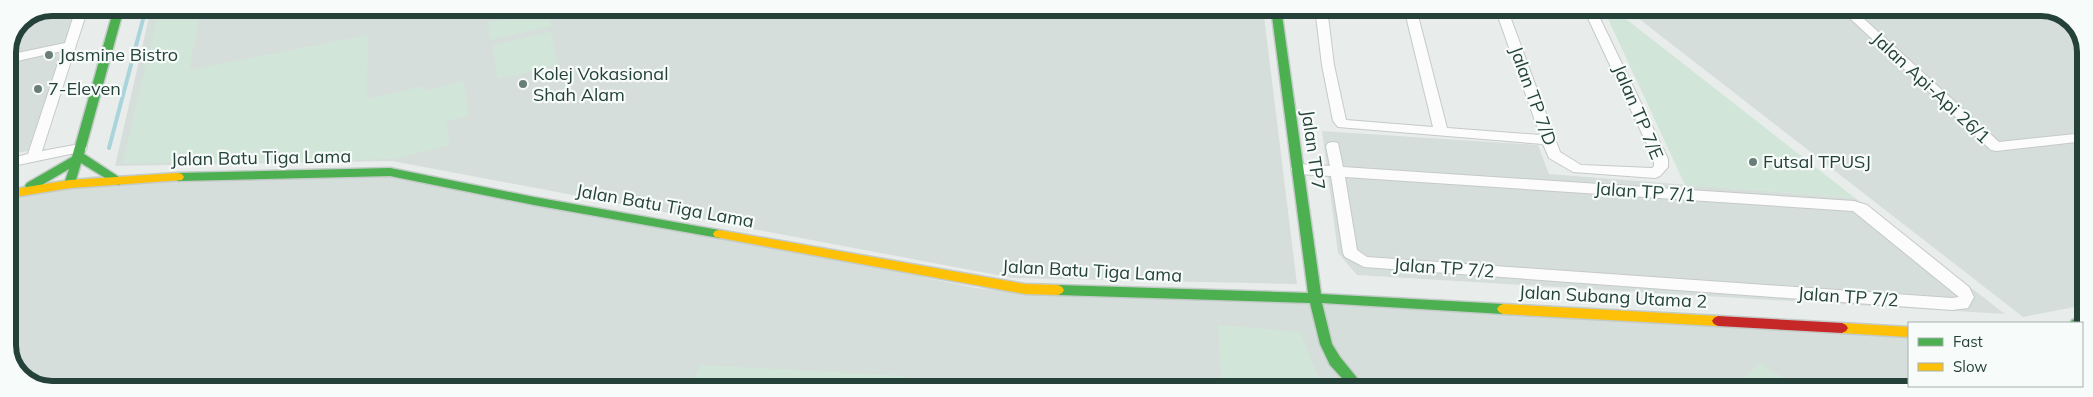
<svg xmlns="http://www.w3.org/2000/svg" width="2093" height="397" font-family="Mulish,sans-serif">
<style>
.built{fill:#d6dedb}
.green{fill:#d1e6d8}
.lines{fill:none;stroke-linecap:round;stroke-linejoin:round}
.stream{stroke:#a9d4db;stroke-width:4}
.street-casing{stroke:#c5cac8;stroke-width:2}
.fast-casing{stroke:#c3cbc8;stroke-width:3}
.slow-casing{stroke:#c3cbc8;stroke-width:3}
.jam-casing{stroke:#c3cbc8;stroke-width:3}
.street{fill:#fcfcfc;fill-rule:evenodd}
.fast{fill:#4caf50;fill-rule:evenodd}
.slow{fill:#ffc107;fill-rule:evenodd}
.jam{fill:#c62828;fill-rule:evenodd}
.wall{fill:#b2b6b5}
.poi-dot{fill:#697e78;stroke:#f7fbf9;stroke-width:2}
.labels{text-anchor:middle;stroke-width:4.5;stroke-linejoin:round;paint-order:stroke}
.poi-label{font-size:18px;fill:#24423a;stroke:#f7fbf9;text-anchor:start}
.street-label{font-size:18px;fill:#24423a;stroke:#f7fbf9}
.rim{fill:none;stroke:#24423a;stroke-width:6}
</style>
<rect width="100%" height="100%" fill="#e8edeb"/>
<!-- built -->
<path class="built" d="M53,8H77L28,151L8,154V52L21,21Z
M151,8H1263L1297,284L1013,278L392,161L115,166Z
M1625,8H2049L2072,21L2085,47V305L2023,317Z
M1322,131L1538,145L1549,174L1855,198L2005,314L1357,275L1338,253Z
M392,169L977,288L1020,292L1909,329V386H2051L2041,389H44L19,374L8,350V191L94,176Z"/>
<!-- green -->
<path class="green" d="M159,8H201L189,70L368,35L367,99L424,86V91L464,81L468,116L447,121L449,145L394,159L123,163Z
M1603,8H1612L1855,198L1685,185Z
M548,10L551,26L490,40L488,23Z
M551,32L557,65L497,79L493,45Z
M1218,325L1300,332L1321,384L1326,389H1222Z
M1760,363L1800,389H1734Z
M700,365L903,376L900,389H692Z"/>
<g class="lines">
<!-- stream -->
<path class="stream" d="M109,148L146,8"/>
<!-- street casing -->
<g class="street-casing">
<path id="street" d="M76,8H88L42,151L80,144L85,145L87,148L85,151L80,152L8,167V159L28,154L62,51L8,63V55L65,43Z
M1315,8H1327L1334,65L1346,120L1433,127L1404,8H1416L1447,128L1540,135L1495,8H1507L1560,152L1581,165L1652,168L1654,166V159L1586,14L1515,11L1509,8H1595L1668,159V167L1660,176L1655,178L1573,172L1549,158L1543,144L1338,127L1333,121L1322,65Z
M1839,8H1852L1999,142L2085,133V141L1996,151L1991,150Z
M1333,142L1338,143L1343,167L1854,201L1867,205L1969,287L1974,297L1968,308L1952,310L1364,267L1345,257L1343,253L1331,176L1298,174L1293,172L1291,169L1293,166L1298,164L1330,166L1326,146L1328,143ZM1345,177L1853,211L1959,297L1952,298L1367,257L1357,250Z"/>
</g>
<!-- fast casing -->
<g class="fast-casing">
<path id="fast" d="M114,8H124L84,154L125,181L119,185L115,184L81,163L74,187L70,188L64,184L69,169L35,189H27L25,186L27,183L72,157Z
M1271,8H1281L1321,294L1503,304L1507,306L1509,309L1507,312L1503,314L1322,303L1332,344L1340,357L1366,389H1352L1330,365L1320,344L1310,303L1058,295L1054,293L1052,290L1054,287L1058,285L1308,293Z
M390,168L534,197L719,230L723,231L725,234L723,237L719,238L534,205L390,176L178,181L172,177L178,173Z
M2085,316V326L2082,327V323H2070L2072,320Z"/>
</g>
<!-- slow casing -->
<g class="slow-casing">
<path id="slow" d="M178,173L182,174L184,177L182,180L70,188L8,198V190L70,180Z
M719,230L1025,284L1058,285L1062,287L1064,290L1062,293L1058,295L1025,294L715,237L713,234L715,231Z
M1503,304L1718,316L1722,318L1724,321L1722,324L1718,326L1503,314L1499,312L1497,309L1499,306Z
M1842,323L1909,327V337L1842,333L1838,331L1836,328L1838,325Z"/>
</g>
<!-- jam casing -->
<g class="jam-casing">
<path id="jam" d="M1718,316L1842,323L1846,325L1848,328L1846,331L1842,333L1718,326L1714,324L1712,321L1714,318Z"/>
</g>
<!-- street -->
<use href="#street" class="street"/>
<!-- fast -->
<use href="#fast" class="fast"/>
<!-- slow -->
<use href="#slow" class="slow"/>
<!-- jam -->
<use href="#jam" class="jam"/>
</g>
<!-- wall -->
<path class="wall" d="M431,8H472L471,11L440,14L437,8L431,9Z"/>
<!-- markers -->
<g class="poi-dot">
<circle cx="49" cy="55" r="5"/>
<circle cx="523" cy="84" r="5"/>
<circle cx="38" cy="89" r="5"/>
<circle cx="1753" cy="162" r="5"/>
</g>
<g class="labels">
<!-- poi labels -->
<g class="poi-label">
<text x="59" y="61">Jasmine Bistro</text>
<text x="533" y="80">Kolej Vokasional<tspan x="533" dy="21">Shah Alam</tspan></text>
<text x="48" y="95">7-Eleven</text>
<text x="1763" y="168">Futsal TPUSJ</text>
</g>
<!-- street labels -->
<g class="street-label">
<text transform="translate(1931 88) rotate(43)" y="6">Jalan Api-Api 26/1</text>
<text transform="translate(1533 96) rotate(70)" y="6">Jalan TP 7/D</text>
<text transform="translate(1638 112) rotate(67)" y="6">Jalan TP 7/E</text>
<text transform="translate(1313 150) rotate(82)" y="6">Jalan TP7</text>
<text transform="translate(261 158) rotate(-1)" y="6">Jalan Batu Tiga Lama</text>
<text transform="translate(1645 192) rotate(4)" y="6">Jalan TP 7/1</text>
<text transform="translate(665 206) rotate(10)" y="6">Jalan Batu Tiga Lama</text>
<text transform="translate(1444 268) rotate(4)" y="6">Jalan TP 7/2</text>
<text transform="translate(1092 271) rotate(3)" y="6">Jalan Batu Tiga Lama</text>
<text transform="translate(1613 297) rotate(3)" y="6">Jalan Subang Utama 2</text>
<text transform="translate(1848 297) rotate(4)" y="6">Jalan TP 7/2</text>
</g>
</g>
<!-- crop -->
<path d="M0 0H2093V397H0ZM52 16H2041A36 36 0 0 1 2077 52V345A36 36 0 0 1 2041 381H52A36 36 0 0 1 16 345V52A36 36 0 0 1 52 16Z" fill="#f7fbf9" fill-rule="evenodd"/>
<path class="rim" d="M52 16H2041A36 36 0 0 1 2077 52V345A36 36 0 0 1 2041 381H52A36 36 0 0 1 16 345V52A36 36 0 0 1 52 16Z"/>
<!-- legend -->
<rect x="1908" y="322" width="175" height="65" fill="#f7fbf9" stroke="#a3b1ad"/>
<rect x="1918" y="338" width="25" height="8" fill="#4caf50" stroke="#a3b1ad"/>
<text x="1953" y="347" font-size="15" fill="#24423a">Fast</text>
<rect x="1918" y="363" width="25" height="8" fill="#ffc107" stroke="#a3b1ad"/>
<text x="1953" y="372" font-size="15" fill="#24423a">Slow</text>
</svg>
